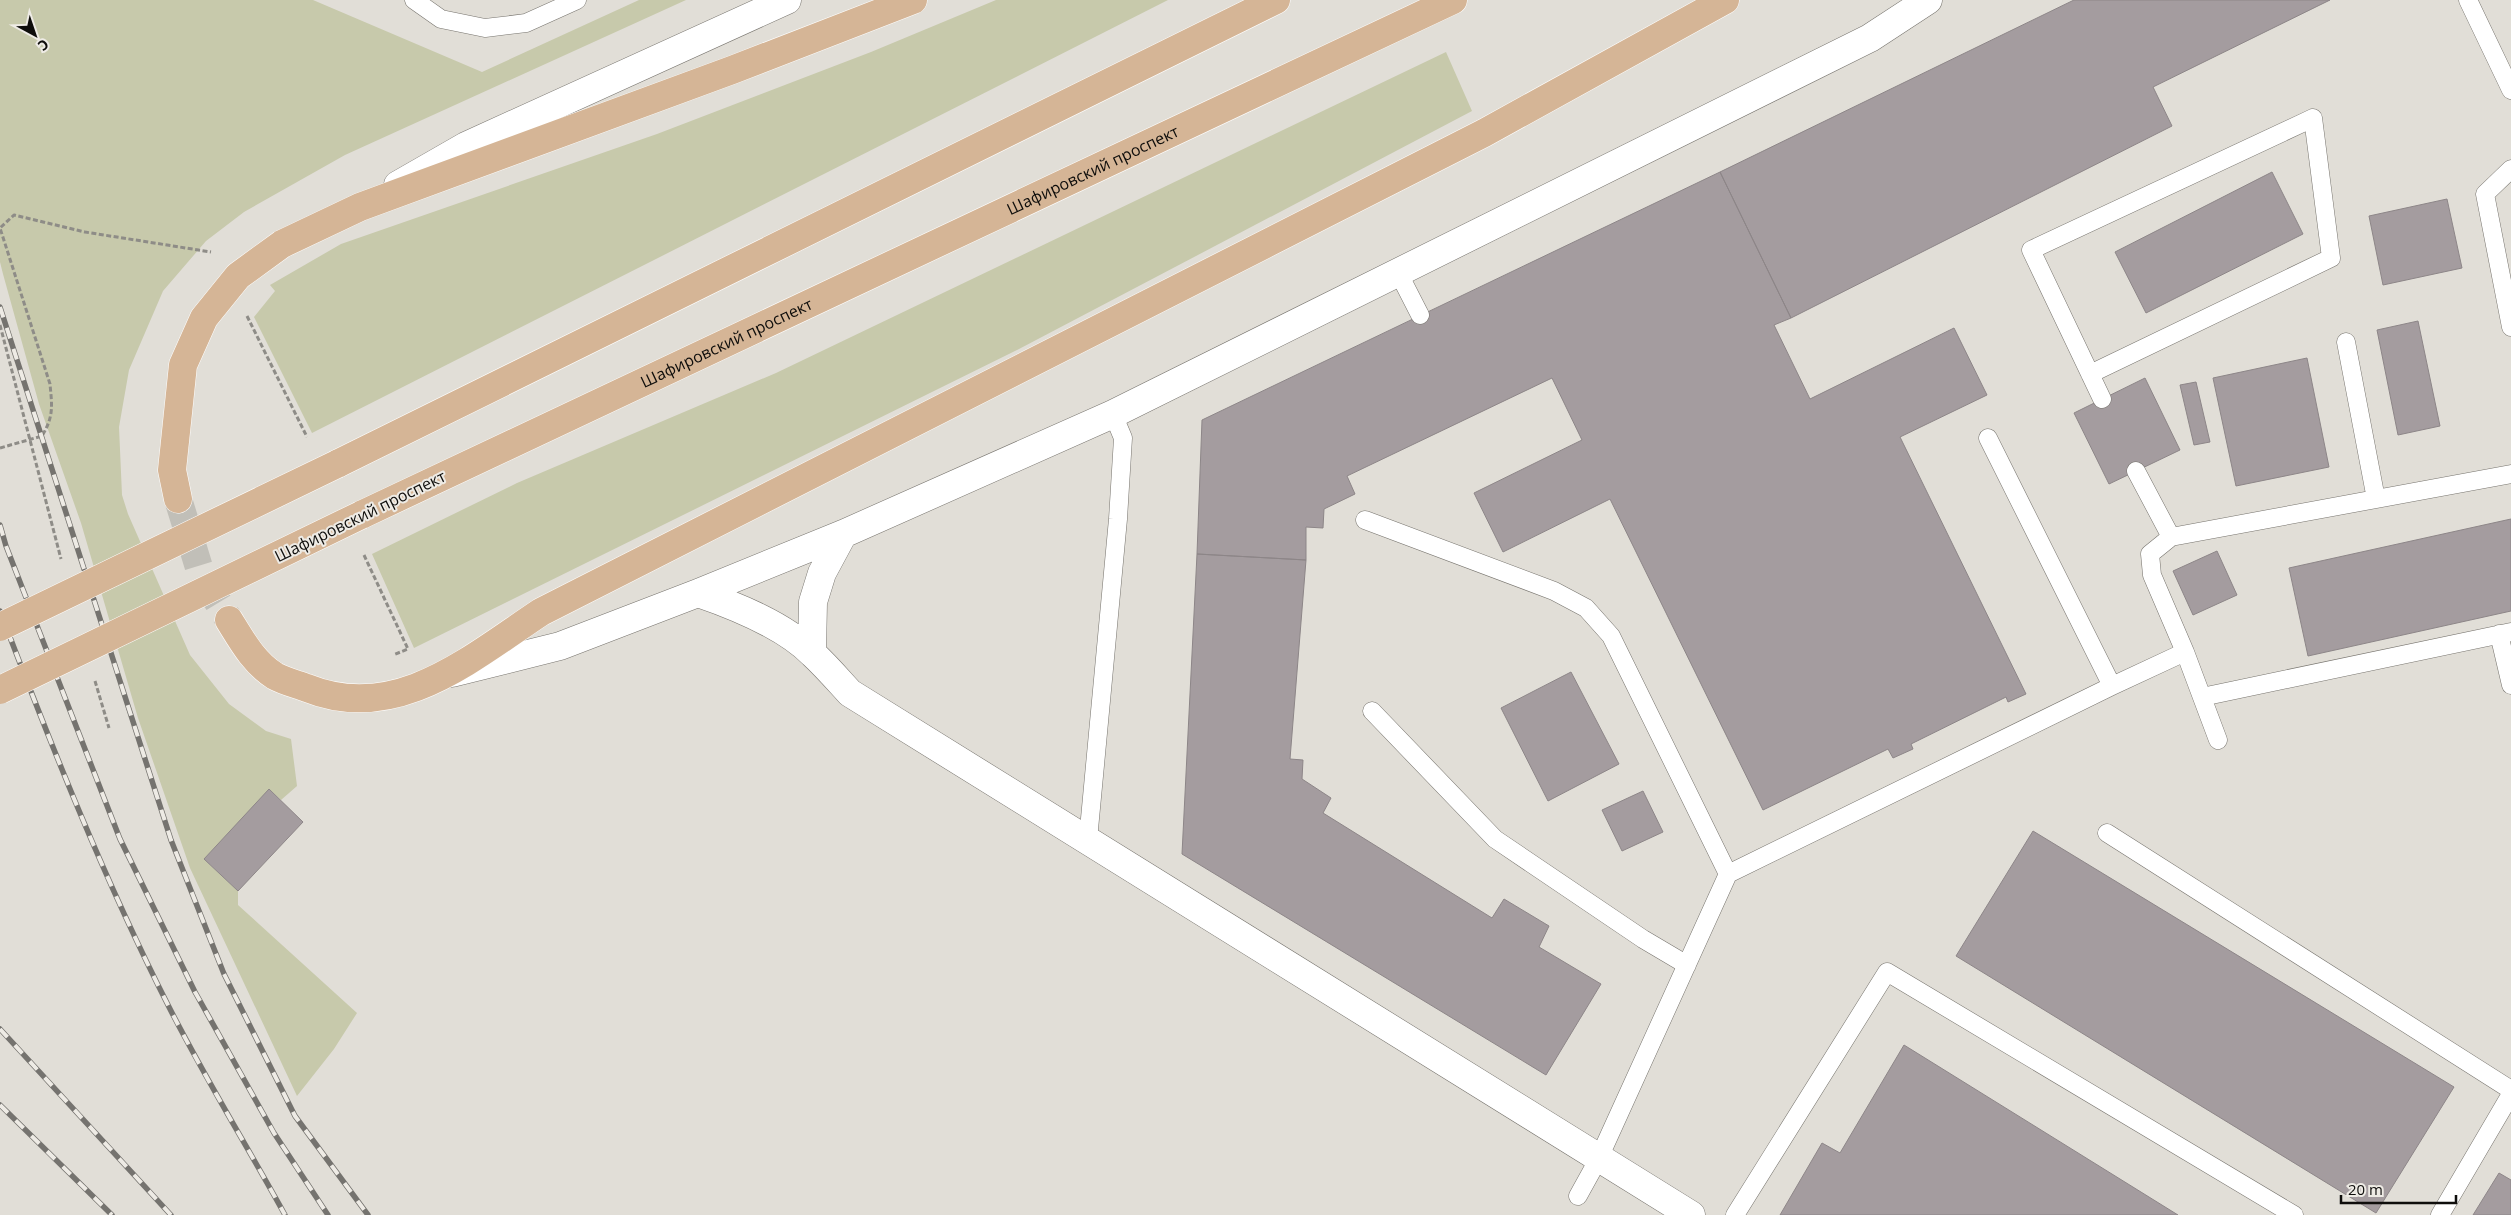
<svg xmlns="http://www.w3.org/2000/svg" width="2511" height="1215" font-family="'Open Sans',sans-serif">
<style>
.green{fill:#c7c9ab}
.building{fill:#a49c9f;stroke:#8d8688}
.lines{fill:none;stroke-linecap:round;stroke-linejoin:round}
.primary-tunnel{stroke:#c1bfb8;stroke-width:28;stroke-dasharray:28 14;stroke-linecap:butt}
.service-casing{stroke:#77746e;stroke-width:19}
.minor-casing{stroke:#77746e;stroke-width:29}
.primary-casing{stroke:#fff;stroke-width:29}
.path{stroke:#8e8c87;stroke-width:3;stroke-dasharray:5 2.5;stroke-linecap:butt}
.service{stroke:#fff;stroke-width:18}
.minor{stroke:#fff;stroke-width:28}
.primary{stroke:#d5b596;stroke-width:28}
.rail-casing{stroke:#75736f;stroke-width:5.5}
.rail{stroke:#eeebe5;stroke-width:4;stroke-dasharray:11;stroke-linecap:butt}
.primary-bridge-casing{stroke:#fff;stroke-width:29;stroke-linecap:butt}
.primary-bridge{stroke:#d5b596;stroke-width:28}
.labels{text-anchor:middle;stroke-width:4;stroke-linejoin:round;paint-order:stroke}
.street-label{font-size:16px;fill:#0e0d0b;stroke:#eeebe5}
</style>
<rect width="100%" height="100%" fill="#e1ded7"/>
<!-- green -->
<path class="green" d="M0,0H313L482,72L639,0H686L345,155L244,212L206,241L163,291L129,370L119,427L122,495L128,514L190,655L229,704L266,731L291,739L297,786L281,800L270,790L204,859L238,891V905L357,1013L334,1049L297,1096L190,868L138,718L81,523L39,404L3,274L0,262Z
M996,0H1168L312,433L254,317L275,291L270,285L341,244L657,134L871,52Z
M1446,52L1472,111L1019,349L414,648L372,554L517,483L776,373Z"/>
<!-- building -->
<path class="building" d="M2074,0H2330L2153,87L2172,126L1791,318L1720,172Z
M1720,172L1791,318L1774,325L1810,399L1954,328L1987,395L1900,437L2026,694L2008,702L2006,697L1998,701L1911,744L1913,749L1893,758L1888,749L1763,810L1610,499L1503,552L1474,493L1582,440L1552,378L1347,476L1355,494L1324,509L1323,528L1306,527V560L1197,554L1202,420Z
M2272,172L2303,234L2146,313L2115,252Z
M2447,199L2462,268L2383,285L2369,216Z
M2418,321L2440,426L2398,435L2377,330Z
M2307,358L2329,467L2236,486L2213,378Z
M2145,378L2180,450L2109,484L2074,413Z
M2196,382L2210,442L2194,445L2180,385Z
M2511,519V611L2308,656L2289,568Z
M2217,551L2237,595L2193,615L2173,571Z
M1197,554L1306,560L1290,759L1303,760L1302,779L1331,798L1323,813L1492,918L1504,899L1549,926L1539,947L1601,984L1546,1075L1182,854Z
M1571,672L1619,764L1548,801L1501,708Z
M269,789L303,822L238,891L204,859Z
M1643,791L1663,832L1622,851L1602,810Z
M2033,831L2454,1087L2376,1213L1956,956Z
M1904,1045L2178,1215H1780L1822,1143L1840,1153Z
M2499,1173L2511,1180V1215H2473Z"/>
<g class="lines">
<!-- primary-tunnel -->
<path class="primary-tunnel" d="M178,499L201,574L229,620"/>
<!-- service casing -->
<g class="service-casing">
<path id="service" d="M414,0L441,19L485,28L526,23L577,0
M2468,0L2511,90
M2511,169L2485,194L2511,327
M1398,272L1420,315
M2346,342L2376,499
M2090,374L2331,258L2313,118L2031,250L2102,399
M1988,438L2112,686
M2136,471L2171,537
M1365,520L1554,591L1586,608L1611,636L1728,874
M2499,634L2511,685
M2185,652L2218,740
M2202,697L2511,632
M1372,711L1495,839L1643,939L1687,965
M2107,833L2511,1090
M1088,840L1118,519L1123,438L1113,414
M1578,1196L1599,1158L1728,874L2112,686L2185,652L2152,575L2150,554L2171,537L2511,474
M1735,1215L1887,972L2294,1215
M2440,1215L2511,1094"/>
</g>
<!-- minor casing -->
<g class="minor-casing">
<path id="minor" d="M398,185L466,146L787,0
M698,593C736,606 784,625 813,654C826,666 838,680 850,693L1691,1215
M812,652L813,602L822,573L843,534
M452,673L560,646L698,593L843,534L1113,414L1870,38L1928,0"/>
</g>
<!-- primary casing -->
<g class="primary-casing">
<g id="primary">
<path d="M337,464L1276,0"/>
<path d="M178,499L172,470L183,365L204,318L238,276L282,244L360,207L732,70L913,0"/>
<path id="s1" d="M361,515L1453,0"/>
<path d="M229,620C242,641 254,663 275,676C284,681 296,684 307,688C396,724 470,659 541,612L1484,133L1725,0"/>
</g>
</g>
<!-- path -->
<path class="path" d="M247,316L307,437
M0,325L61,559
M0,448L42,436C54,416 52,406 50,384L0,228L14,215L85,232L211,252
M364,555L408,649L393,655
M95,681L109,728"/>
<!-- service -->
<use href="#service" class="service"/>
<!-- minor -->
<use href="#minor" class="minor"/>
<!-- primary -->
<use href="#primary" class="primary"/>
<!-- rail casing -->
<g class="rail-casing">
<path id="rail" d="M0,307L171,840L224,974L295,1116L368,1215
M0,525L6,546L120,839L195,992L274,1133L328,1215
M0,611C51,745 104,879 169,1007C205,1078 247,1146 285,1215
M0,1029L171,1215
M0,1105L112,1215"/>
</g>
<!-- rail -->
<use href="#rail" class="rail"/>
<!-- primary-bridge casing -->
<g class="primary-bridge-casing">
<path id="primary-bridge" d="M0,627L337,464
M0,690L361,515"/>
</g>
<!-- primary-bridge -->
<use href="#primary-bridge" class="primary-bridge"/>
</g>
<g class="labels">
<!-- street labels -->
<g class="street-label">
<text dy="6" stroke="none"><textPath href="#s1" startOffset="809">Шафировский проспект</textPath></text>
<text dy="6" stroke="none"><textPath href="#s1" startOffset="404">Шафировский проспект</textPath></text>
<text transform="translate(360 516) rotate(-26)" y="6">Шафировский проспект</text>
</g>
</g>
<!-- north arrow -->
<g transform="translate(35 35) rotate(140)" stroke="#eeebe5" stroke-width="4" paint-order="stroke">
<path d="M0-4L9 19L0 12L-9 19Z" fill="#0e0d0b"/>
<text y="-8" font-size="14" font-weight="bold" text-anchor="middle" fill="#0e0d0b">С</text>
</g>
<!-- scale -->
<path d="M2341 1195v8h115v-8" fill="none" stroke="#0e0d0b" stroke-width="2.5"/>
<text x="2348" y="1195" font-size="15" fill="#0e0d0b" stroke="#eeebe5" stroke-width="4" paint-order="stroke">20 m</text>
</svg>
